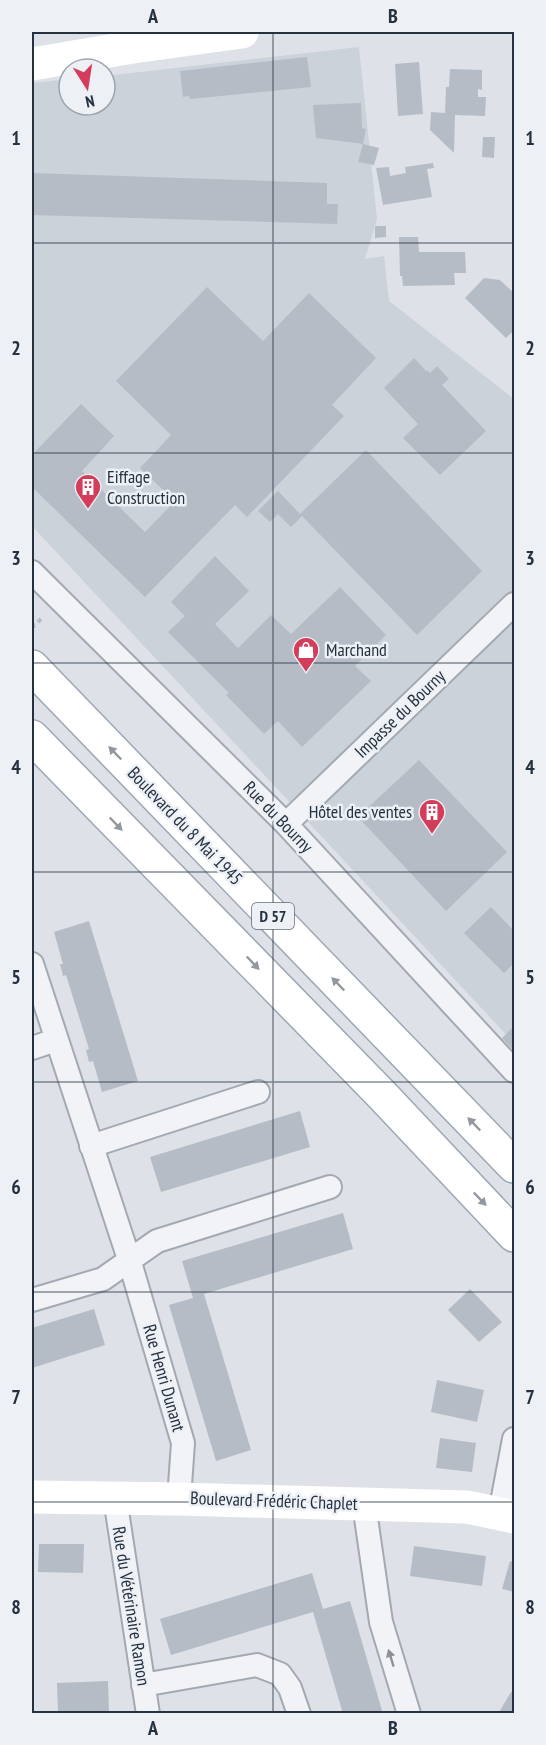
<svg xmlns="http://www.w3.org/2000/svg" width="546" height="1745" font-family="'PT Sans Narrow',sans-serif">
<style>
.built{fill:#ccd2da}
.building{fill:#b5bcc5}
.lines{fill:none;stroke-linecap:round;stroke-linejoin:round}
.street-casing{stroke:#a3a9b2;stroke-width:26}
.primary-casing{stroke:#9ca7b4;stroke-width:36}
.path{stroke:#b8bdc3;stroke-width:4;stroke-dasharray:4.5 4.5;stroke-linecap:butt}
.street{stroke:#f1f3f6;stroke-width:22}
.secondary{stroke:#fff;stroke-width:33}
.primary{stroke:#fff;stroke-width:33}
.oneway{fill:#92989f}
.oneway2{fill:#8c929a}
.grid{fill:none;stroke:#26313f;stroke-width:1.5;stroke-opacity:0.55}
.labels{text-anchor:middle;stroke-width:5;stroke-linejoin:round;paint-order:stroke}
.shield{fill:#edf1f6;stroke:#626b76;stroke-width:1.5}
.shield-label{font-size:16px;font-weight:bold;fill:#26313f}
.poi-label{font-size:18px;fill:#26313f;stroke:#edf1f6;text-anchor:start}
.street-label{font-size:18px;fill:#26313f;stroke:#edf1f6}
.neatline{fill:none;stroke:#26313f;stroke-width:2}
.grid-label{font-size:20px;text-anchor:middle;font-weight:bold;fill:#26313f}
</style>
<rect width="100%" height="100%" fill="#dee2e8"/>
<!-- built -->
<path class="built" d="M359,47L377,219L365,259L384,256L389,301L514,399V1043L32,526V83L69,79V105H105V76Z"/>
<!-- building -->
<path class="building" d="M307,57L311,87L190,99L189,96L183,97L180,71Z
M419,62L423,114L398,116L395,64Z
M450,69L482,70V90L478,89V97H486L485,116L455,115L454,153L430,130L431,112L445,113L446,87H449Z
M361,103L362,128L366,129L363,144L316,138L313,105Z
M483,137H495L494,158L482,157Z
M363,144L379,148L374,165L358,162Z
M433,163L434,168L427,169L432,197L383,205L376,168L389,167L390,176L406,173L405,167Z
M32,173L327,183V204H338L337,224L32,215Z
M375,226H386V237L375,238Z
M399,237H418L419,252H465L466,273H454L455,285L403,286L402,276H400Z
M484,278L500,280L514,293V334L511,333L506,338L465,298Z
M207,287L263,341L309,293L376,358L332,405L344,416L247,517L235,505L145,597L32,487V455L81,404L114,436L82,471L145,532L175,501L140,468L171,435L116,381Z
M414,358L426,371L427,370L430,373L437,366L449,379L442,385L486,431L440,475L403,438L418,424L384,388Z
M366,450L482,571L417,635L302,516L291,527L278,514L270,522L258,511L278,491L300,514Z
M215,556L249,591L215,624L238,648L271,615L291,634L340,587L386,635L355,666L371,681L302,747L278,721L264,734L226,695L229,693L168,632L185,616L171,602Z
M419,760L507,852L446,911L358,817Z
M491,907L514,931V963L504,973L464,933Z
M89,921L138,1081L102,1092L93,1061L89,1062L86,1050L89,1049L66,975L63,976L60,964H63L54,932Z
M514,1026V1051L502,1038Z
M300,1111L310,1147L161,1192L150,1157Z
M343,1213L353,1249L204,1294L251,1450L216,1461L169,1305L193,1298L182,1261Z
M470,1289L502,1322L479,1342L448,1310Z
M94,1309L105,1345L32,1368V1328Z
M437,1380L484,1390L477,1422L431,1412Z
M440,1438L476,1443L472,1472L436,1468Z
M39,1544H84L83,1573L38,1572Z
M414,1546L486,1556L482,1586L410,1576Z
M510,1561L514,1562V1592L502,1589Z
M312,1573L323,1609L350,1601L383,1714H343L313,1612L171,1655L160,1619Z
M108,1681L109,1713L58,1714L57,1683Z
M514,1688V1714H498L511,1692H512Z"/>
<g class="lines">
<!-- street casing -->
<g class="street-casing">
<path id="street" d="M32,572L286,824L514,1071
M286,824L514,604
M32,964L129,1259L183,1443L179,1499
M32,1048L56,1040
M91,1146L258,1092
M32,1300L103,1279L157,1241L330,1187
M115,1498L148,1714
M364,1504L381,1622L409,1714
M500,1513L514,1439
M143,1685L257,1665L280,1674L290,1688L299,1714"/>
</g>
<!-- primary casing -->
<g class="primary-casing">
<path id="primary" d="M32,667L514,1166
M32,737L382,1095L514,1235"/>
</g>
<!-- path -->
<path class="path" d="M32,623L34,626L42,618"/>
<!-- street -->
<use href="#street" class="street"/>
<!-- secondary -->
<path class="secondary" d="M32,64L133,47L242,32
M32,1497L179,1499L467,1507L514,1517"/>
<!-- primary -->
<use href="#primary" class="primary"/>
</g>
<!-- one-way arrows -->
<defs><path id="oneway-solid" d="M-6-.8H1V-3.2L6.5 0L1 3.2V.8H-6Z" transform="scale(1.5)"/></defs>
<g class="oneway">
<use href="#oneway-solid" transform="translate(115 753) rotate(-134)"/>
<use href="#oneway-solid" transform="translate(116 824) rotate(46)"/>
<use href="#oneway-solid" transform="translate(253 963) rotate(46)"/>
<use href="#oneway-solid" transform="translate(338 984) rotate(-134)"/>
<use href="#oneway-solid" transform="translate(474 1124) rotate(-134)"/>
<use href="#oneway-solid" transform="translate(480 1199) rotate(46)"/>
</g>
<use class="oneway2" href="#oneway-solid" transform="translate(391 1658) rotate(-107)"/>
<!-- grid -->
<path class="grid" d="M273,32V1714M32,243H514M32,453H514M32,663H514M32,872H514M32,1082H514M32,1292H514M32,1502H514"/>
<!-- icons -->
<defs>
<g id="building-pin" transform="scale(1.35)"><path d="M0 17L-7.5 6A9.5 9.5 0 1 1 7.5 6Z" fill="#d43c5c" stroke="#edf1f6"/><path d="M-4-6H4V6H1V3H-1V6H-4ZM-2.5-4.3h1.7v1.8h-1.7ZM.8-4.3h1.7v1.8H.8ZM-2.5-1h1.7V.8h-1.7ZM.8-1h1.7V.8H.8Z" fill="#fff"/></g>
<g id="shop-pin" transform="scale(1.35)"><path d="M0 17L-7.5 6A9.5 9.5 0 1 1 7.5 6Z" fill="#d43c5c" stroke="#edf1f6"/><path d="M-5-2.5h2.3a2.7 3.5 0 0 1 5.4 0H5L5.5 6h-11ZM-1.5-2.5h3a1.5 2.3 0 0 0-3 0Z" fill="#fff"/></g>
</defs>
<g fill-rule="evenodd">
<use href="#building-pin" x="88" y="487"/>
<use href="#shop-pin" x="306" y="650"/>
<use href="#building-pin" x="432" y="812"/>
</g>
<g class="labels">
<!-- shield labels -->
<rect class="shield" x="252" y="903" width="42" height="26" rx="4.5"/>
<g class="shield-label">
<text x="273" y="922">D 57</text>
</g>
<!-- poi labels -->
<g class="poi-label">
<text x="107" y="483">Eiffage<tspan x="107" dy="21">Construction</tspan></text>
<text x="326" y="656">Marchand</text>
<text x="412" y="818" text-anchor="end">Hôtel des ventes</text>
</g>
<!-- street labels -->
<g class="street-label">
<text transform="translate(400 714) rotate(-44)" y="6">Impasse du Bourny</text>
<text transform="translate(278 817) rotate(46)" y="6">Rue du Bourny</text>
<text transform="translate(185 826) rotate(46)" y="6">Boulevard du 8 Mai 1945</text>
<text transform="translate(164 1378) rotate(74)" y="6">Rue Henri Dunant</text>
<text transform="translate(274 1501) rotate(2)" y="6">Boulevard Frédéric Chaplet</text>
<text transform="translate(131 1606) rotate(81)" y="6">Rue du Vétérinaire Ramon</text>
</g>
</g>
<!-- border -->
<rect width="546" height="1745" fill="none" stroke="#edf1f6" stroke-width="66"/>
<!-- north arrow -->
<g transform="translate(87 87) rotate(168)"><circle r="28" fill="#edf1f6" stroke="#9da4ad" stroke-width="1.5"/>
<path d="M0-4.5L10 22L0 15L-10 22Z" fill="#d43c5c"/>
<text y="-9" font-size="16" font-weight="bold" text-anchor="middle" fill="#26313f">N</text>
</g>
<rect x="33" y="33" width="480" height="1679" class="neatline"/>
<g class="grid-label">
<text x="153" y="23">A</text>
<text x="393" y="23">B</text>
<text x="16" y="145">1</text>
<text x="530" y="145">1</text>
<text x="16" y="355">2</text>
<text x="530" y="355">2</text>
<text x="16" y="565">3</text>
<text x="530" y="565">3</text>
<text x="16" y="774">4</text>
<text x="530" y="774">4</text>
<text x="16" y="984">5</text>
<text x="530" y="984">5</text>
<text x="16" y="1194">6</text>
<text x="530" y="1194">6</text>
<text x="16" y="1404">7</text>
<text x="530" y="1404">7</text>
<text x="16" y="1614">8</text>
<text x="530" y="1614">8</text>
<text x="153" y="1735">A</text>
<text x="393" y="1735">B</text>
</g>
</svg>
